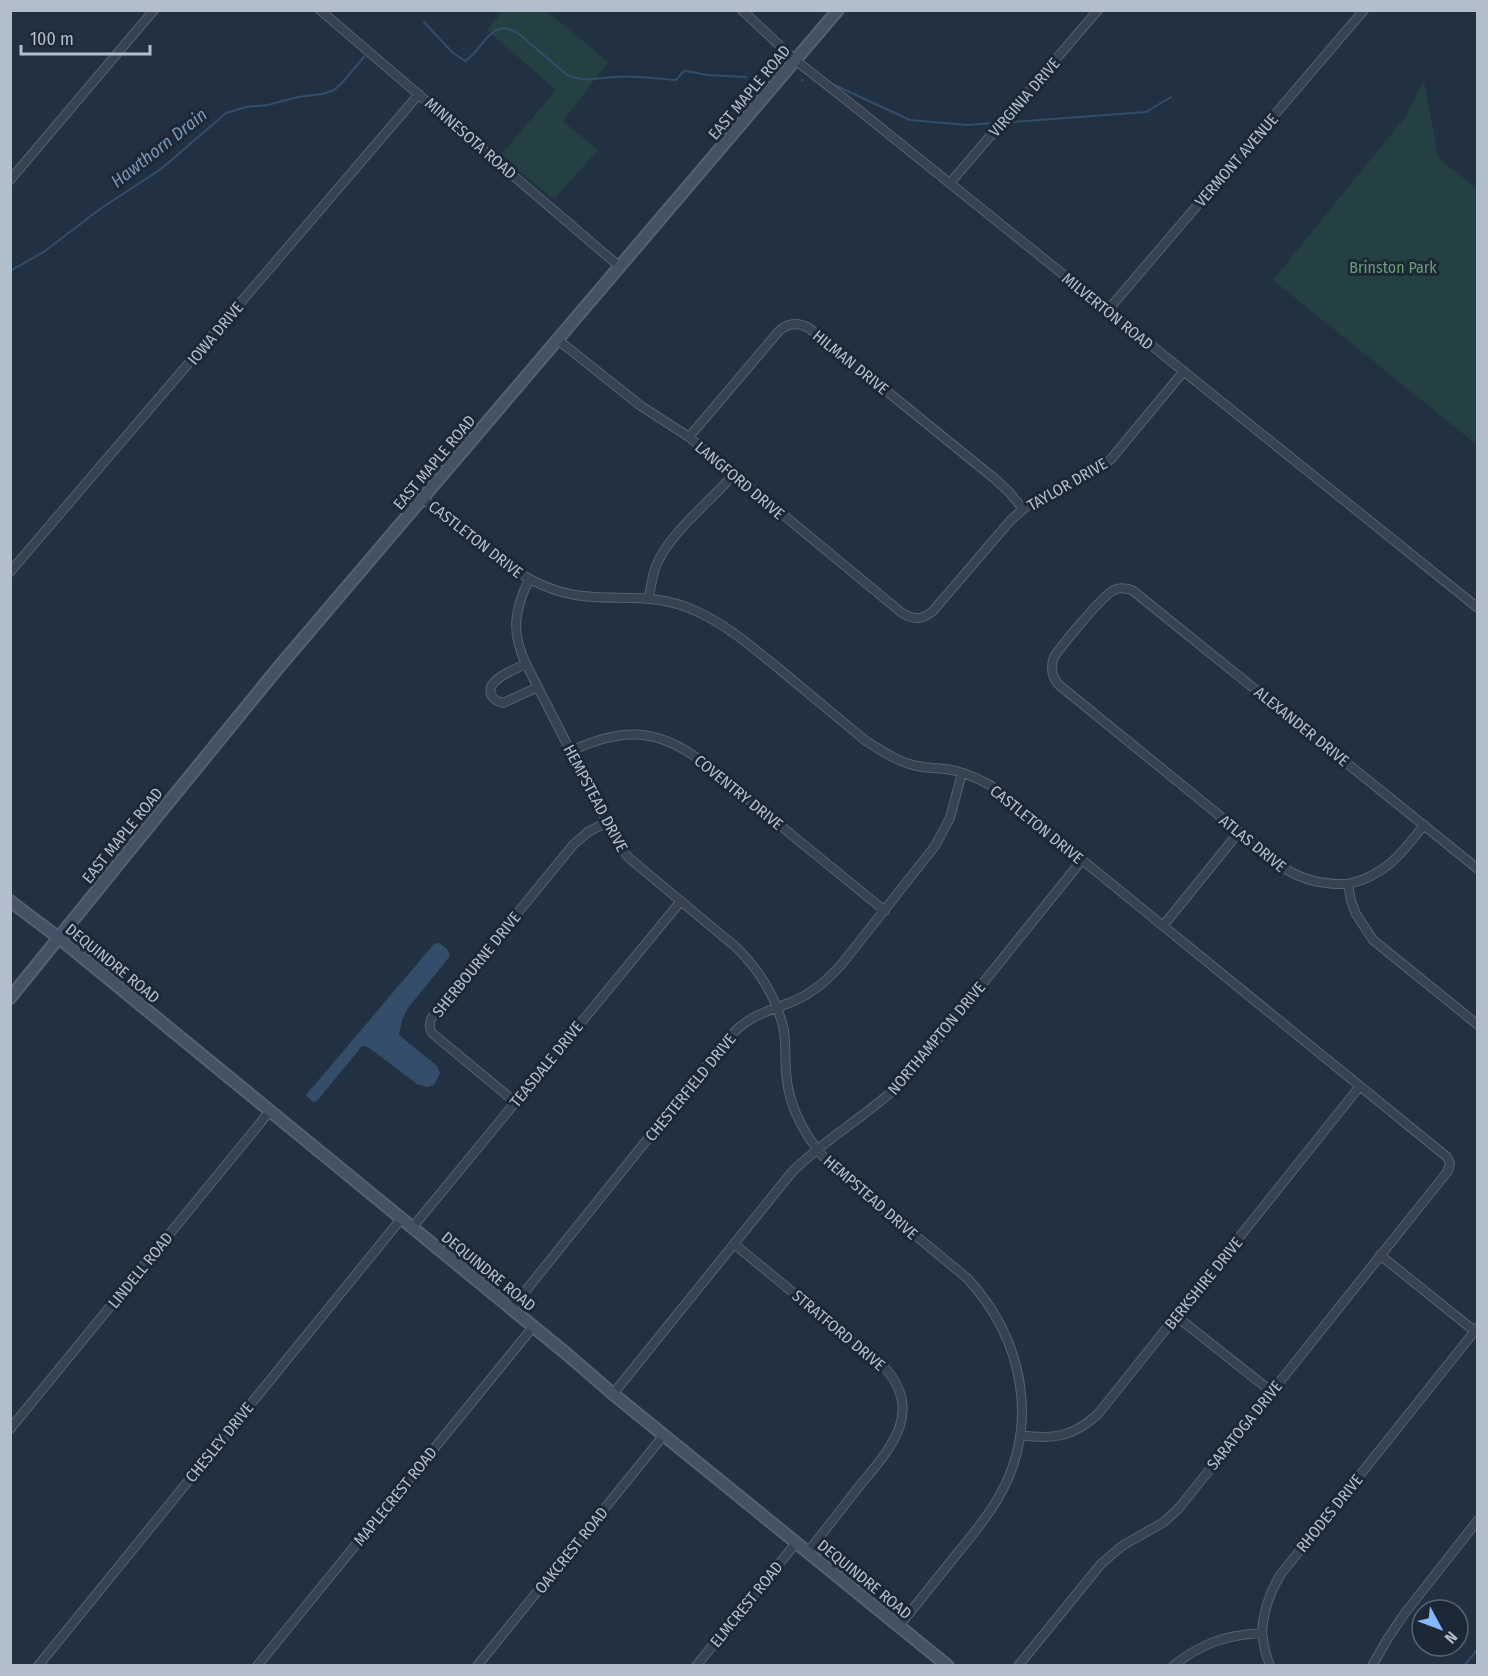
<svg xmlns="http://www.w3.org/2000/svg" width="1488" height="1676" font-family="'Fira Sans Condensed',sans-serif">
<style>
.green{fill:#244043}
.water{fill:#344d6a}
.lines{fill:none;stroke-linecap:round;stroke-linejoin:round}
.stream{stroke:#344d6a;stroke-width:2}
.minor-casing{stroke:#55616f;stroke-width:10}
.secondary-casing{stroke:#55616f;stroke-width:14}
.minor{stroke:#374351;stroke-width:8}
.secondary{stroke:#445265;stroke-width:10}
.labels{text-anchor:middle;stroke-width:6;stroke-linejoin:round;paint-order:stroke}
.street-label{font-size:16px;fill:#b3becc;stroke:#1c2836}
.park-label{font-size:16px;fill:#689f72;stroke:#1c2836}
.water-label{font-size:18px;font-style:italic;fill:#7896b6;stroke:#1c2836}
</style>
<rect width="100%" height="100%" fill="#223142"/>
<!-- green -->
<path class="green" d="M503,11H547L608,62L563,121L598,150L554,199L500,156L556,90L487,30Z
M1424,80L1438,158L1477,189V445L1273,280L1406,116Z"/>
<!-- water -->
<path class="water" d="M439,943L447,949L450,956L408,1008L402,1020L399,1035L437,1066L440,1073L434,1085L427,1087L417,1084L368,1047L362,1046L317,1101L313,1102L306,1095L434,944Z"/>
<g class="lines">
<!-- stream -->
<path class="stream" d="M424,22L452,52L465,61C484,49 491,15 519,34L567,75C585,83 596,78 614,77C634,75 656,79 676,80L683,72L686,71L707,75L746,77
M756,78H758
M802,80H803
M830,83L910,120L967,125L993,123
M1011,122L1146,112L1171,97
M10,271L45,251L100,209L161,169L226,113L246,107L268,105L298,97L322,94L334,90L341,84L364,57
M1464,1666L1478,1649"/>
<!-- minor casing -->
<g class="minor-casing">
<path id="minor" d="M320,10L620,267
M742,10L795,60L845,99L1478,608
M10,180L154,10
M950,183L1098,10
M1108,310L1364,10
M558,340L641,406L689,437L902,613C914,620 922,620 933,611L1010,521L1023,509L1038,499L1091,473L1111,459L1184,371
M689,437L779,331C788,323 798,322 809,328L995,479L1009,492L1023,509
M422,498C467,533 518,586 575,595C618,602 653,591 696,611C727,625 752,647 778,668C807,692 837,717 866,741C882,751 898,762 917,766C927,768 936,768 946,769C962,771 977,778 990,785L1447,1157L1450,1163L1448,1171L1179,1508L1164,1522L1122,1546L1101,1564L1018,1666
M10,572L419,94
M529,580C514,610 511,633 526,664L618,844L629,858L737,948C760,971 777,998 784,1031C786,1045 785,1059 786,1072C788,1109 809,1144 835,1169L967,1278C1024,1340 1041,1426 997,1500C985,1520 971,1537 956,1555C937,1579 918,1602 899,1626
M649,598C651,587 652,576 656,566C669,533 711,501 734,474
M526,664C515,669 485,680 491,695C494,700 498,702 503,703L538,687
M571,751C620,728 655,727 700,760L885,911
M1478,869L1132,590C1126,588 1120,587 1114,590C1103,595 1062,645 1054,657C1050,668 1052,677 1059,685L1284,868C1304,881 1324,885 1348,884L1351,901L1356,914L1373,940L1478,1025
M1348,884C1385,876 1402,853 1424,825
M1163,926L1239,832
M515,1102L433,1034C429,1029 429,1025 431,1019L573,845L588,832L607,822
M412,1228L681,901
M734,1244L885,1368C926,1414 887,1452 857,1489C841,1510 824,1531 808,1552
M1380,1255L1477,1333
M511,1309L732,1034C751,1015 766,1012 789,1003C810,995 826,982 841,965L935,846L950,818L962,773
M1176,1316L1272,1392
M613,1394L792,1172C828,1136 874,1112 909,1075L1082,860
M10,1429L270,1111
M1020,1435C1053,1440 1073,1437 1098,1414L1360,1086
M1262,1633L1265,1651L1270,1666
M38,1666L401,1219
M257,1666L533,1327
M477,1666L664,1435
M696,1666L796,1543
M1173,1666C1202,1643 1226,1635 1262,1633C1263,1611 1269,1593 1281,1574L1478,1327
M1372,1666L1388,1638L1405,1613L1478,1520"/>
</g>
<!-- secondary casing -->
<g class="secondary-casing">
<path id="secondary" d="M10,901L59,938L568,1355L613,1394L948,1666
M10,998L124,857L278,668L838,10"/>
</g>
<!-- minor -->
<use href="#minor" class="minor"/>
<!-- secondary -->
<use href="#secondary" class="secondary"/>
</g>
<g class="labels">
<!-- street labels -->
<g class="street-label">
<text transform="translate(749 92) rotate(-50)" y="6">EAST MAPLE ROAD</text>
<text transform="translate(1024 97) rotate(-49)" y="6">VIRGINIA DRIVE</text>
<text transform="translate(471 138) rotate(41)" y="6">MINNESOTA ROAD</text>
<text transform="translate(1236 160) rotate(-49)" y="6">VERMONT AVENUE</text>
<text transform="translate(1108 311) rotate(39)" y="6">MILVERTON ROAD</text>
<text transform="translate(215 333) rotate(-50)" y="6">IOWA DRIVE</text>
<text transform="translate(851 362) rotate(39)" y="6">HILMAN DRIVE</text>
<text transform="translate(434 462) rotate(-50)" y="6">EAST MAPLE ROAD</text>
<text transform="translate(740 480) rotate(40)" y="6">LANGFORD DRIVE</text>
<text transform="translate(1067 484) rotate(-30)" y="6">TAYLOR DRIVE</text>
<text transform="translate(476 539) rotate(38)" y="6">CASTLETON DRIVE</text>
<text transform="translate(1302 726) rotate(39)" y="6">ALEXANDER DRIVE</text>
<text transform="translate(739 792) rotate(39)" y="6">COVENTRY DRIVE</text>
<text transform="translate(596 798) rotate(62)" y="6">HEMPSTEAD DRIVE</text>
<text transform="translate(1037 824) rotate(39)" y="6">CASTLETON DRIVE</text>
<text transform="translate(122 835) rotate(-51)" y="6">EAST MAPLE ROAD</text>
<text transform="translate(1253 843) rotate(39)" y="6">ATLAS DRIVE</text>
<text transform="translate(113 963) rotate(39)" y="6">DEQUINDRE ROAD</text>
<text transform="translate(476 964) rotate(-51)" y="6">SHERBOURNE DRIVE</text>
<text transform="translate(936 1038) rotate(-50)" y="6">NORTHAMPTON DRIVE</text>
<text transform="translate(546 1064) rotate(-51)" y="6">TEASDALE DRIVE</text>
<text transform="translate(690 1087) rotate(-51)" y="6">CHESTERFIELD DRIVE</text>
<text transform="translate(871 1197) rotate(41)" y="6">HEMPSTEAD DRIVE</text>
<text transform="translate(140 1270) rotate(-51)" y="6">LINDELL ROAD</text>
<text transform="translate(489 1271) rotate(39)" y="6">DEQUINDRE ROAD</text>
<text transform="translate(1203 1283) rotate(-51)" y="6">BERKSHIRE DRIVE</text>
<text transform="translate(839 1330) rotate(40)" y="6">STRATFORD DRIVE</text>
<text transform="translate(1244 1425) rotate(-51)" y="6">SARATOGA DRIVE</text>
<text transform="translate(219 1442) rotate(-51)" y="6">CHESLEY DRIVE</text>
<text transform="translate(395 1496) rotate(-51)" y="6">MAPLECREST ROAD</text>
<text transform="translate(1329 1513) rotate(-51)" y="6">RHODES DRIVE</text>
<text transform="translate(571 1550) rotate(-51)" y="6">OAKCREST ROAD</text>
<text transform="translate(865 1579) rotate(39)" y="6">DEQUINDRE ROAD</text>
<text transform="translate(746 1604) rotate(-51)" y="6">ELMCREST ROAD</text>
</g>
<!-- park labels -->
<g class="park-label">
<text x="1393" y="273">Brinston Park</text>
</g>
<!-- water labels -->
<g class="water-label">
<text transform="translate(159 148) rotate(-38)" y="6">Hawthorn Drain</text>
</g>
</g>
<!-- border -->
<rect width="1488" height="1676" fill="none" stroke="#b3becc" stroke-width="24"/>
<!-- north arrow -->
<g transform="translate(1440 1628) rotate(131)"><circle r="28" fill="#1c2836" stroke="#586472" stroke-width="1.5"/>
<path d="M0-4.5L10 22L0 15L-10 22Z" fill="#85b9ff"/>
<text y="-9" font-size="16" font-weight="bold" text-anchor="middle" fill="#b3becc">N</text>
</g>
<!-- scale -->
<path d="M21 45v9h129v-9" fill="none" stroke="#b3becc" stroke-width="3"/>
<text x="30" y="45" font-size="18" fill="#b3becc" stroke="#1c2836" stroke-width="4.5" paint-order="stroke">100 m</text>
</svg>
